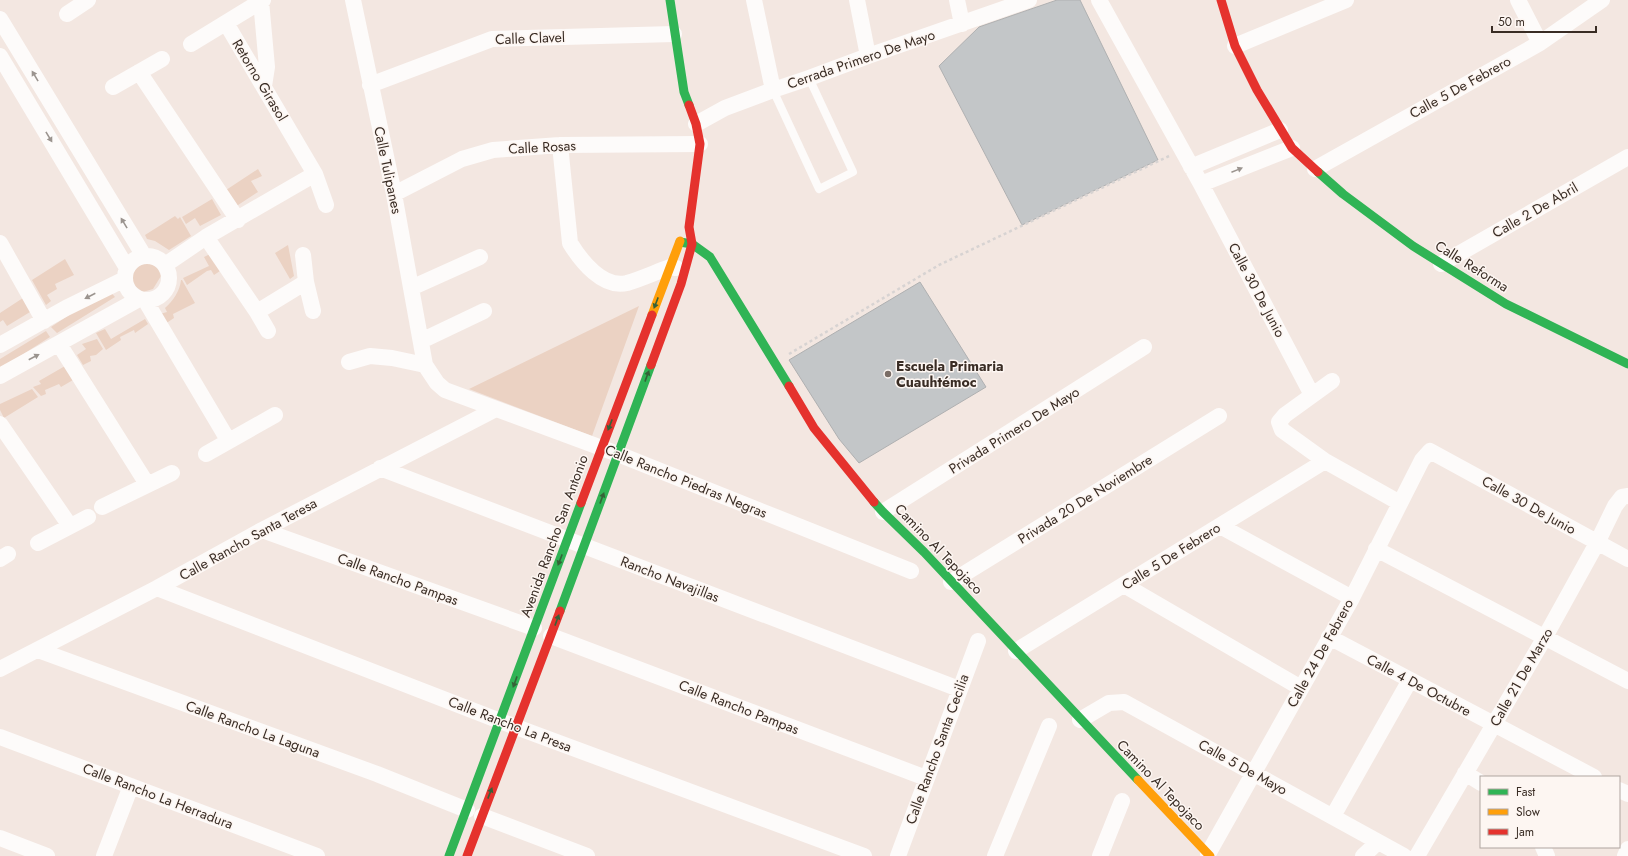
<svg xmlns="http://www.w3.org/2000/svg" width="1628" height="856" font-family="Jost,sans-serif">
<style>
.green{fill:#ebd2c3}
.building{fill:#c3c6c8;stroke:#afb0b1}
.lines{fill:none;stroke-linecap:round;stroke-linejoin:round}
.path{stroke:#d7d3d2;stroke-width:2.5;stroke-dasharray:3 3;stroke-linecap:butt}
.lane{stroke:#fdfbfa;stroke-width:8}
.street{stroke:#fdfbfa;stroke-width:16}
.fast{stroke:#30b455;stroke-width:9}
.slow{stroke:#ff9f0a;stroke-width:9}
.jam{stroke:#e5322d;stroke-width:9}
.oneway{fill:#9b948f}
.oneway2{fill:#356238}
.poi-dot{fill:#7a6d66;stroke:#fdf6f2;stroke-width:1.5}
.labels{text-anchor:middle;stroke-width:3;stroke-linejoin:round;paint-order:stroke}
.street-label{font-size:14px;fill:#392c24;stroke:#fdf6f2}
.poi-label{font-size:14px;font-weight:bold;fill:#392c24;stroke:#fdf6f2;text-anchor:start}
</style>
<rect width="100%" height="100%" fill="#f3e7e1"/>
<!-- green -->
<path class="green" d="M258,169L262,176L251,181L258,192L235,207L223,192Z
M212,199L221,215L200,226L195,218L186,224L182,217Z
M175,216L178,219L180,217L191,236L169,250L155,241L147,239L145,235Z
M288,245L294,276L290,279L275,253Z
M210,254L223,269L214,275L211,270L207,271L187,285L183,278L209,266L204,257Z
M65,259L74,275L55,284L57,289L47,295L51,301L46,305L32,280Z
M148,261L156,264L161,276L153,289L143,292L132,284L131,271L138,262Z
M181,280H182L195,303L173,314L174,318L165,324L160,314L167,312L165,308C173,301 180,291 181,280Z
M108,289L115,297L57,333L51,327Z
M26,296L35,309L7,326L3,320L0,322V313Z
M639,306L592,436L469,389Z
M145,319L148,324L135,333L134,330L120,337L121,340L106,350L96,333L105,329L111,339Z
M46,331L50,337L0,369V359Z
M97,339L103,349L96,355L90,356L91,361L83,365L77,355L86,349L82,344Z
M65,366L73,380L61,387L59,384L45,390L46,394L41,396L33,387L41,384L39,381Z
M32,389L38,397L4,418L0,410V404Z"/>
<!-- building -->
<path class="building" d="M1057,0H1080L1158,160L1022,225L939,66L979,27Z
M920,282L986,387L859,463L839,439L789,360Z"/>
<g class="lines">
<!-- path -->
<path class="path" d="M789,354L939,265L1169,156"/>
<!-- lane -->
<path class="lane" d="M773,90L819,189L853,172L809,78"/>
<!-- street -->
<path class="street" d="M353,0L394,194L425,365L437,383L445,390L618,454L911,571
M754,0L773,90
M857,0L868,56
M957,0L962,24
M1099,0L1201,184L1312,395
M1518,0L1540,43
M261,1L267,67L264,86
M67,14L88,0
M0,19L144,256
M226,23L315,174
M191,44L263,0
M1235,46L1346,0
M0,56L127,268
M139,72L238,220
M370,85L492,39L674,34
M113,87L162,59
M696,124L725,108L773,90L809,78L868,56L1029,0
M560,145L570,243C581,261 603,289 627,283C641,279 656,272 670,267L676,268
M1191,167L1280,130
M1315,169L1540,43L1602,0
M1201,184L1292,148
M394,194L462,159L493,150L560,145L700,144
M206,237L257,312L268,331
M0,243L44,321
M303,255L306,282L313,311
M125 278a22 22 0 1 1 44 0a22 22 0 1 1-44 0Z
M1441,264L1628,157
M165,265L206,237L315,174L326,205
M411,288L480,257
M145,300L228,440
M257,312L306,282
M421,341L484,311
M59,344L147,484
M0,345L66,308L125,279
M349,362L370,356L392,358L425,365
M0,376L139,299
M1332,381L1285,415L1279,422L1282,430L1325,461L1400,503
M0,424L70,526
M206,454L275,415
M380,468L959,689
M102,507L172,473
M883,512L1144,347
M1220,526L1352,598
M262,530L534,628
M38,543L88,517
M1376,549L1628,681
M0,559L8,554
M951,582L1219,416
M1124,585L1301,688
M157,588L500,721L864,856
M551,636L926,778
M1329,637L1594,777
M38,650L377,774L467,810
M1016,651L1325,461
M0,669L157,588L262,530L496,409
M1080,720L1109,703L1124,702L1404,856
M0,737L317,856
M1465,773L1481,783
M1619,790L1628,794
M482,816L587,856
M1333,816L1410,680
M0,838L47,856
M1543,847L1547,856
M1208,854L1352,598L1422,460L1430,451L1628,559
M104,856L131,786
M898,856L978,641
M995,856L1049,726
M1100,856L1122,801
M1363,856L1378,842
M1417,856L1545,637L1597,543L1615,506L1622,497L1628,496
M1625,856L1628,849"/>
<!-- fast -->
<path class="fast" d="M670,0L684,92L689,105
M1318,172L1343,194L1413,246L1506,304L1628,364
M680,242L692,244L710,257L789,386
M874,502L883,512L924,552L1138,780
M560,611L651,365
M449,856L581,503"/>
<!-- slow -->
<path class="slow" d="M652,315L680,241
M1138,780L1210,856"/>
<!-- jam -->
<path class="jam" d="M1221,0L1235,46L1257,90L1292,148L1318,172
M651,365L681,284L692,244L689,227L700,144L696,124L689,105
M789,386L814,428L874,502
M581,503L652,315
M467,856L560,611"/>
</g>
<!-- one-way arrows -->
<defs><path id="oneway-solid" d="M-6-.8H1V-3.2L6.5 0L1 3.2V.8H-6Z"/></defs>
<g class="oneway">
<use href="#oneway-solid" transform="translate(35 76) rotate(-121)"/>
<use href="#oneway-solid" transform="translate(49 137) rotate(59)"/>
<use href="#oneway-solid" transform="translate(1237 170) rotate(-22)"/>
<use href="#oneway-solid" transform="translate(124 223) rotate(-121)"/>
<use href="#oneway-solid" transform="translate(90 296) rotate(153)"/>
<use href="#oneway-solid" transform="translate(34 357) rotate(-28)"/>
</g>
<g class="oneway2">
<use href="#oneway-solid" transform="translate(656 303) rotate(111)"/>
<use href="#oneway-solid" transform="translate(647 376) rotate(-70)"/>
<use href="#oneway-solid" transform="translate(610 425) rotate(111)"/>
<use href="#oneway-solid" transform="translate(602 498) rotate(-70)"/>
<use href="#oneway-solid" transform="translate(560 560) rotate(111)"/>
<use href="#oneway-solid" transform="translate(557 620) rotate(-70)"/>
<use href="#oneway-solid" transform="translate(515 682) rotate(110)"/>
<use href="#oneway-solid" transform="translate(490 793) rotate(-69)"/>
</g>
<!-- markers -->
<circle class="poi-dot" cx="888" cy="374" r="4"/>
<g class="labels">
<!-- street labels -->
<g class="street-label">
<text transform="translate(530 38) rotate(-2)" y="5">Calle Clavel</text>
<text transform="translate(861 59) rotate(-19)" y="5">Cerrada Primero De Mayo</text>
<text transform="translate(260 80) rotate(59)" y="5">Retorno Girasol</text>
<text transform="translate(1460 87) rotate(-29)" y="5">Calle 5 De Febrero</text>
<text transform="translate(542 147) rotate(-3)" y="5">Calle Rosas</text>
<text transform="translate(388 170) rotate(78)" y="5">Calle Tulipanes</text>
<text transform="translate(1535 210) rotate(-30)" y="5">Calle 2 De Abril</text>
<text transform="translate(1472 266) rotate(32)" y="5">Calle Reforma</text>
<text transform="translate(1257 290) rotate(62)" y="5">Calle 30 De Junio</text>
<text transform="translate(1014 430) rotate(-32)" y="5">Privada Primero De Mayo</text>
<text transform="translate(686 481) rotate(22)" y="5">Calle Rancho Piedras Negras</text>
<text transform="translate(1085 499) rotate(-32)" y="5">Privada 20 De Noviembre</text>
<text transform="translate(1529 505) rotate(29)" y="5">Calle 30 De Junio</text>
<text transform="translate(554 536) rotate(-70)" y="5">Avenida Rancho San Antonio</text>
<text transform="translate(248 539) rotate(-29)" y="5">Calle Rancho Santa Teresa</text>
<text transform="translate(939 549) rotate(46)" y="5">Camino Al Tepojaco</text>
<text transform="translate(1171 556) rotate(-32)" y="5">Calle 5 De Febrero</text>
<text transform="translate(398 579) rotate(20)" y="5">Calle Rancho Pampas</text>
<text transform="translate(670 579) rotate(21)" y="5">Rancho Navajillas</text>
<text transform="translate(1320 653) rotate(-61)" y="5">Calle 24 De Febrero</text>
<text transform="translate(1521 677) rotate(-60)" y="5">Calle 21 De Marzo</text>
<text transform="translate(1419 685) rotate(28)" y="5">Calle 4 De Octubre</text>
<text transform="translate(739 707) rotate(21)" y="5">Calle Rancho Pampas</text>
<text transform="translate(510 724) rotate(21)" y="5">Calle Rancho La Presa</text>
<text transform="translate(253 729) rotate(20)" y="5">Calle Rancho La Laguna</text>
<text transform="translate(937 749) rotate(-70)" y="5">Calle Rancho Santa Cecilia</text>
<text transform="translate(1243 767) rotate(29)" y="5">Calle 5 De Mayo</text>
<text transform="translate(1161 785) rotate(46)" y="5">Camino Al Tepojaco</text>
<text transform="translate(158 796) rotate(21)" y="5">Calle Rancho La Herradura</text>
</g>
<!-- poi labels -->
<g class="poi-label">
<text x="896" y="371">Escuela Primaria<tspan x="896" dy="16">Cuauhtémoc</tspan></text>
</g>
</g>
<!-- legend -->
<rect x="1480" y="776" width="140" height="72" fill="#fdf6f2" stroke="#afa5a0"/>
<rect x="1488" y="789" width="20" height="6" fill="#30b455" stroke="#afa5a0"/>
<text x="1516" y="796" font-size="12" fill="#392c24">Fast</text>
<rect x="1488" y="809" width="20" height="6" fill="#ff9f0a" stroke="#afa5a0"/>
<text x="1516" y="816" font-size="12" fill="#392c24">Slow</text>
<rect x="1488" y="829" width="20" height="6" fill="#e5322d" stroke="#afa5a0"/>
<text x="1516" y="836" font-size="12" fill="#392c24">Jam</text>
<!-- scale -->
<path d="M1492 26v6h104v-6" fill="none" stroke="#392c24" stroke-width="2"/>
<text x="1498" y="26" font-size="12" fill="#392c24" stroke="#fdf6f2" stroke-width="3" paint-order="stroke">50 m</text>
</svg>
